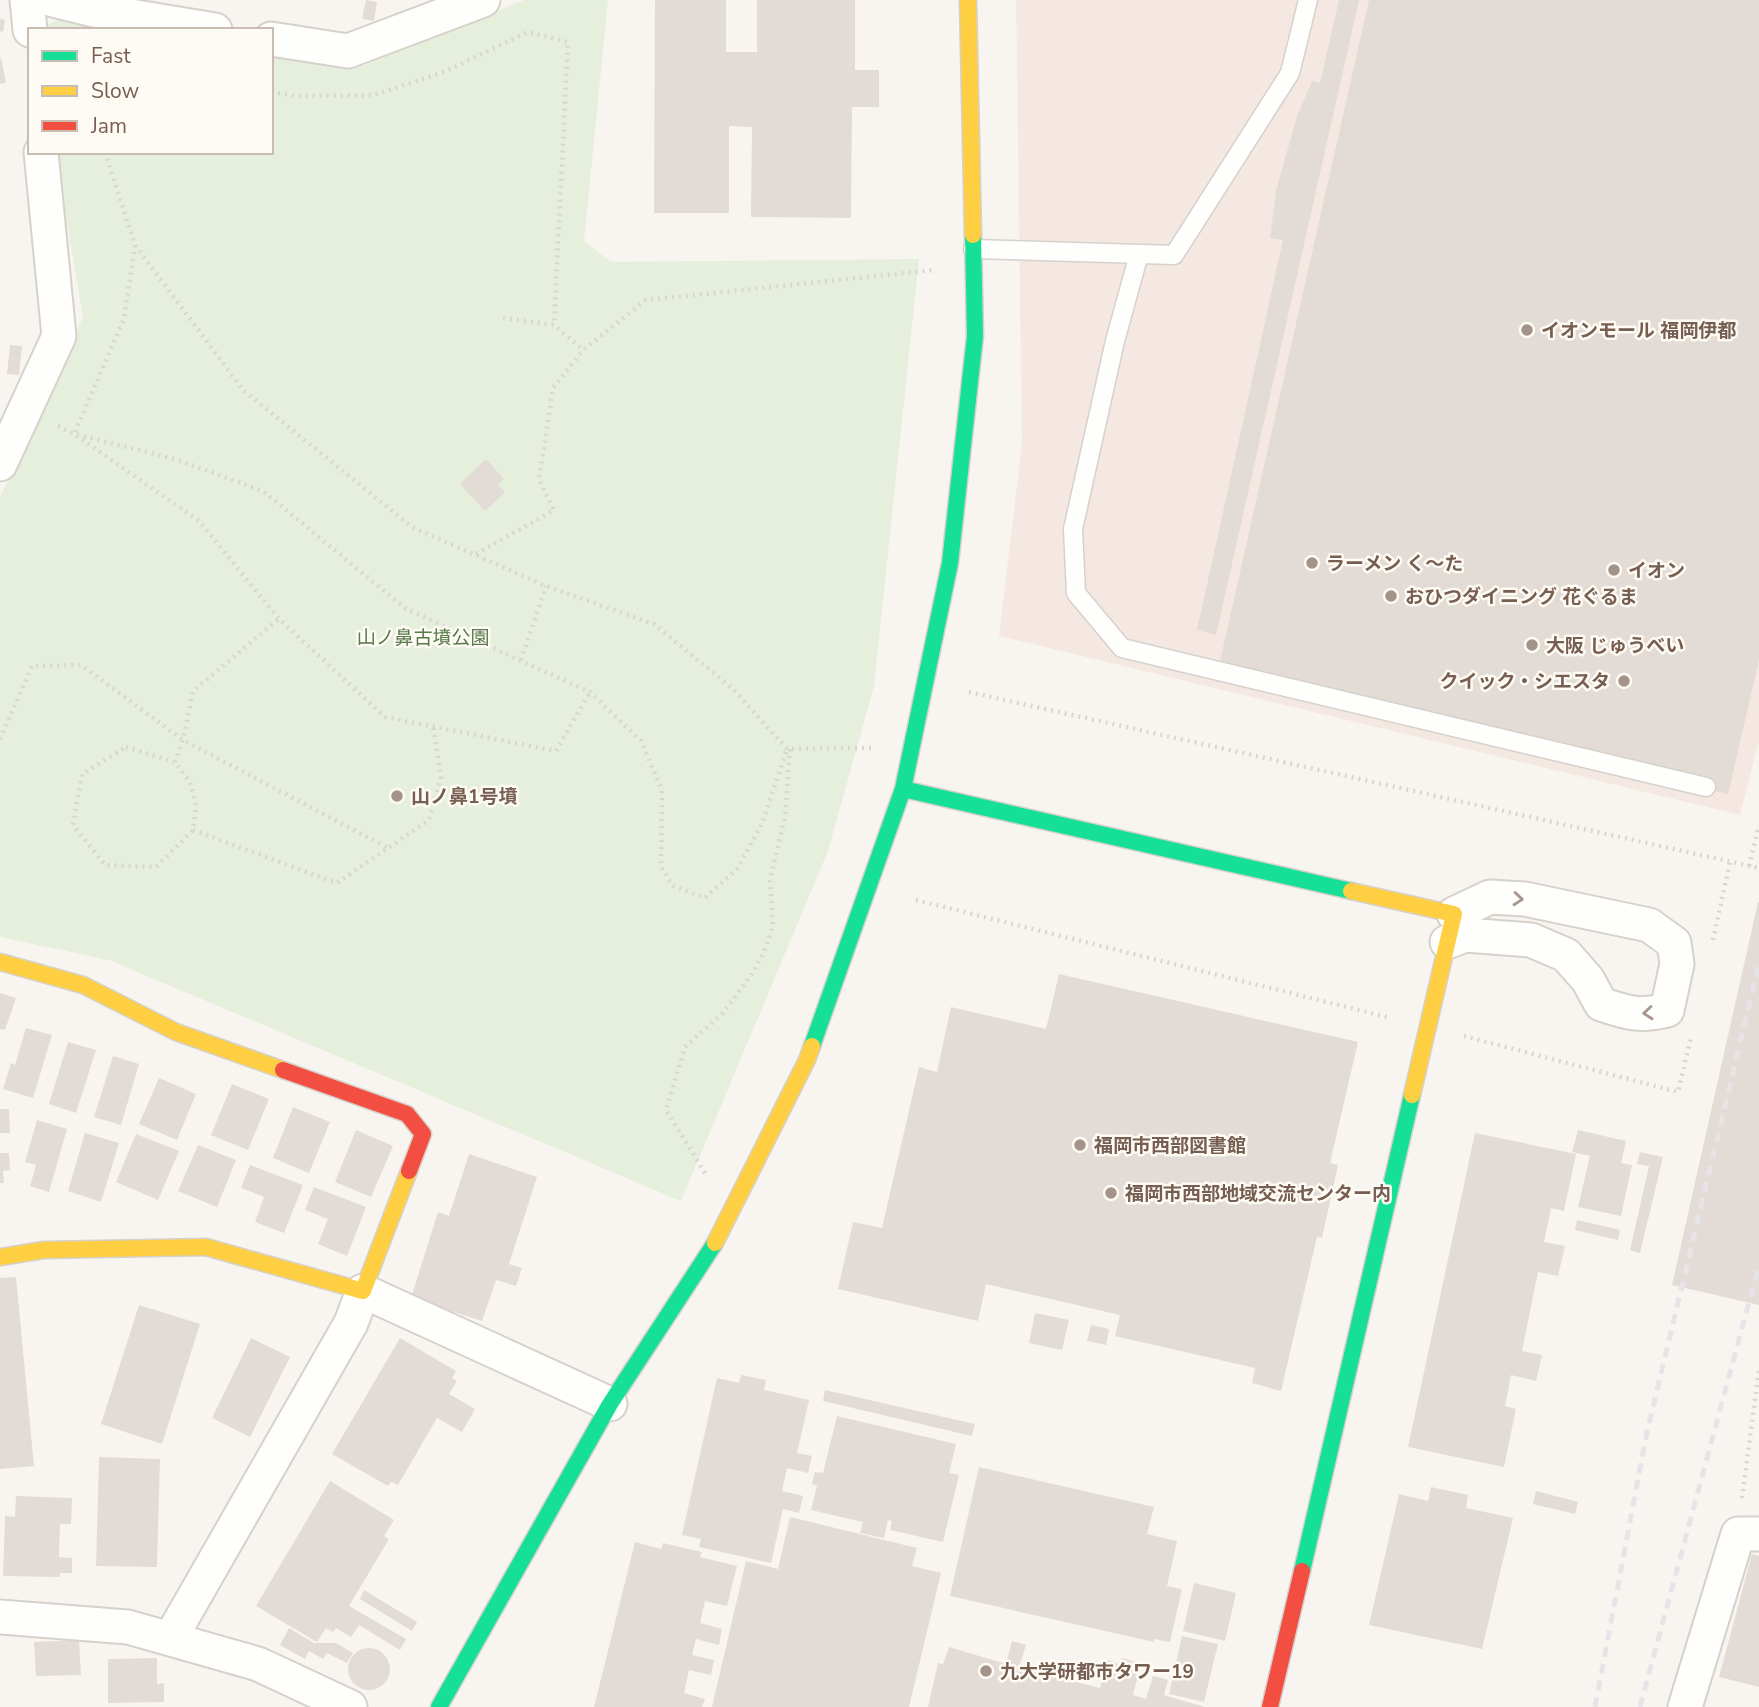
<svg xmlns="http://www.w3.org/2000/svg" width="1759" height="1707" font-family="'Nunito Sans','Noto Sans JP',sans-serif">
<style>
.commercial{fill:#f5e8e2}
.green{fill:#e6eedc}
.building{fill:#e3dbd5}
.lines{fill:none;stroke-linecap:round;stroke-linejoin:round}
.lane-casing{stroke:#d6d1cb;stroke-width:21}
.street-casing{stroke:#d6d1cb;stroke-width:37}
.fast-casing{stroke:#d6d1cb;stroke-width:19}
.slow-casing{stroke:#d6d1cb;stroke-width:19}
.jam-casing{stroke:#d6d1cb;stroke-width:19}
.path{stroke:#dad5d1;stroke-width:4.5;stroke-dasharray:2 5;stroke-linecap:butt}
.lane{stroke:#fefefd;stroke-width:18}
.street{stroke:#fefefd;stroke-width:33}
.fast{stroke:#16e098;stroke-width:16}
.slow{stroke:#ffcf43;stroke-width:16}
.jam{stroke:#f24e42;stroke-width:16}
.rail{stroke:#e6e4e6;stroke-width:5;stroke-dasharray:10 7;stroke-linecap:butt}
.oneway{stroke:#a6968d}
.poi-dot{fill:#a49389;stroke:#fefaf4;stroke-width:2.5}
.labels{text-anchor:middle;stroke-width:5;stroke-linejoin:round;paint-order:stroke}
.poi-label{font-size:19px;font-weight:bold;fill:#765e51;stroke:#fefaf4;text-anchor:start}
.park-label{font-size:19px;fill:#587a49;stroke:#fefaf4}
</style>
<rect width="100%" height="100%" fill="#f8f5f0"/>
<!-- commercial -->
<path class="commercial" d="M1016,0H1759V741L1740,815L999,636L1022,443Z"/>
<!-- green -->
<path class="green" d="M524,0H608L584,241L611,262L919,259L874,686L828,851L681,1201L109,960L0,937V497L83,317L55,152H271V51L362,66Z
M63,17L139,30H37Z"/>
<!-- building -->
<path class="building" d="M366,0L377,2L374,21L362,19Z
M655,0H726V52H757V0H855V70H879V107H852L851,218L751,217L752,127L729,126V213H654Z
M1339,0H1359L1216,635L1197,630L1283,240L1270,238L1276,191L1297,116L1312,81L1320,83Z
M1369,0H1759V660L1728,794L1216,679Z
M0,19L5,20L3,32L0,31Z
M1,58L6,83L0,84V59Z
M10,345L22,346L19,375L7,374Z
M486,459L504,479L498,485L505,492L485,511L460,484Z
M1758,902H1759V1305L1672,1285Z
M1059,974L1358,1042L1330,1163L1338,1165L1322,1238L1317,1237L1281,1391L1252,1383L1255,1368L1115,1336L1120,1315L986,1284L978,1321L838,1289L853,1222L882,1228L919,1067L937,1072L951,1007L1046,1029Z
M0,993L16,998L5,1030L0,1029Z
M26,1028L52,1035L33,1098L3,1089L11,1063L15,1065Z
M68,1042L96,1050L76,1113L49,1104Z
M113,1056L139,1064L121,1125L94,1117Z
M159,1078L196,1094L177,1140L139,1124Z
M232,1084L269,1099L248,1150L211,1135Z
M293,1107L330,1122L309,1173L273,1158Z
M0,1109H9L10,1133H0Z
M37,1120L67,1129L49,1192L30,1186L36,1165L25,1162Z
M356,1130L393,1146L371,1197L335,1182Z
M1578,1130L1626,1141L1621,1163L1632,1165L1621,1216L1578,1207L1590,1156L1572,1152Z
M85,1133L119,1143L101,1202L68,1191Z
M1475,1133L1576,1154L1564,1211L1551,1208L1544,1242L1565,1246L1558,1276L1538,1272L1522,1351L1542,1355L1536,1381L1511,1375L1505,1406L1516,1409L1504,1467L1408,1447Z
M136,1134L179,1151L158,1200L116,1182Z
M198,1145L236,1160L217,1207L178,1191Z
M1640,1152L1663,1157L1640,1253L1630,1250L1649,1166L1637,1164Z
M0,1153H9L10,1170L3,1171L4,1183H0Z
M469,1154L537,1177L509,1264L522,1268L516,1286L496,1280L482,1321L411,1298L438,1212L449,1216Z
M250,1165L303,1185L284,1233L255,1222L264,1197L241,1188Z
M314,1187L366,1207L347,1256L318,1244L328,1219L305,1210Z
M1577,1220L1620,1230L1618,1240L1575,1230Z
M16,1277L34,1466L0,1469V1278Z
M139,1305L200,1324L162,1444L101,1424Z
M1035,1313L1069,1320L1062,1350L1029,1343Z
M1091,1325L1109,1329L1106,1345L1087,1341Z
M251,1338L290,1357L250,1437L212,1418Z
M400,1338L456,1371L452,1378L457,1381L449,1394L475,1409L462,1432L437,1418L398,1485L391,1482L388,1486L332,1454Z
M741,1375L766,1380L764,1390L809,1400L797,1453L812,1456L808,1473L787,1468L782,1491L803,1496L799,1513L783,1509L771,1563L699,1547L701,1539L682,1535L717,1378L739,1383Z
M825,1390L975,1424L972,1436L823,1401Z
M837,1416L956,1444L949,1473L959,1475L943,1542L890,1530L892,1521L888,1520L884,1538L860,1533L863,1522L811,1510L817,1486L812,1484L815,1472L823,1473Z
M99,1457L160,1459L157,1567L96,1566Z
M979,1467L1154,1507L1147,1534L1177,1541L1167,1586L1182,1589L1170,1642L1154,1639V1642L950,1596Z
M330,1481L394,1520L384,1536L389,1539L349,1606L406,1639L400,1650L359,1625L351,1637L336,1628L333,1632L326,1628L317,1642L256,1606Z
M1431,1487L1468,1495L1466,1508L1513,1518L1482,1649L1369,1625L1399,1494L1428,1501Z
M1536,1491L1578,1502L1575,1514L1533,1504Z
M16,1496L72,1498L71,1524H60L59,1557L72,1558V1573H60V1577L3,1576L5,1516L15,1517Z
M790,1517L917,1548L912,1566L941,1573L909,1707H712L746,1561L778,1569Z
M635,1542L661,1549L663,1543L702,1552L700,1557L737,1566L727,1606L705,1601L700,1623L722,1629L719,1645L696,1639L692,1655L714,1660L711,1675L689,1670L684,1693L705,1699L702,1707H594Z
M1752,1554L1759,1556V1687L1719,1677Z
M1194,1583L1236,1593L1225,1641L1183,1631Z
M364,1590L417,1622L412,1631L360,1599Z
M289,1628L314,1643H336L353,1653L347,1663L327,1653L323,1659L309,1651L305,1659L280,1645Z
M1182,1636L1218,1644L1204,1702L1169,1694Z
M79,1640L81,1675L36,1676L34,1642Z
M1012,1641L1026,1645L1019,1667L1100,1688L1107,1660L1120,1664L1122,1658L1141,1663L1133,1695L1146,1699L1153,1676L1168,1680L1164,1695L1205,1707H928L938,1663L943,1664L949,1647L1006,1664Z
M348 1669a21 21 0 1 1 42 0a21 21 0 1 1-42 0Z
M157,1658V1684L164,1683V1702L108,1703V1659Z"/>
<g class="lines">
<!-- lane casing -->
<g class="lane-casing">
<path id="lane" d="M973,249L1174,255L1290,73L1308,0
M1139,254L1115,341L1073,529L1076,593L1122,648L1706,787"/>
</g>
<!-- street casing -->
<g class="street-casing">
<path id="street" d="M27,0L30,30
M53,0L94,10L215,30
M271,39L348,51L483,0
M0,464L59,336L41,152
M1447,942L1465,935L1531,940L1566,955L1588,980L1601,1004C1627,1013 1640,1017 1667,1010L1677,964L1674,943L1649,925L1525,899L1490,897L1454,914
M0,1617L128,1627L258,1664L350,1707
M170,1639L351,1323L363,1291L610,1404
M1685,1707L1738,1534H1759"/>
</g>
<!-- fast casing -->
<g class="fast-casing">
<path id="fast" d="M903,789L1351,891
M812,1046L903,789L950,563L975,336L973,235
M1302,1571L1412,1095
M439,1707L610,1404L715,1243"/>
</g>
<!-- slow casing -->
<g class="slow-casing">
<path id="slow" d="M968,0L973,235
M1351,891L1454,914L1412,1095
M0,962L83,985L176,1032L283,1070
M715,1243L807,1060L812,1046
M0,1257L44,1250L206,1247L363,1291L409,1171"/>
</g>
<!-- jam casing -->
<g class="jam-casing">
<path id="jam" d="M283,1070L407,1114L423,1134L409,1171
M1270,1707L1302,1571"/>
</g>
<!-- path -->
<path class="path" d="M271,92L295,96L374,95L444,72L528,32L568,42L554,325
M105,152L135,245L243,390L412,527L546,586L654,624L733,689L787,749L871,748
M135,245L124,319L74,434L199,521L279,619L385,717L556,751L590,692
M503,318L554,325L583,350
M58,426L74,434L175,459L263,491L406,609L590,692L641,741L662,790L661,867L673,886L705,898L737,869L762,824L787,749
M476,554L554,510L539,480L553,388L583,350L646,300L934,270
M521,660L546,586
M969,692L1759,868
M0,739L32,666L81,665L183,740L388,848
M126,747L175,762L190,782L196,806L193,830L156,867L105,865L73,825L82,774Z
M175,762L183,740L193,691L279,619
M193,830L337,883L429,820L441,777L433,726
M1749,866L1759,825
M916,900L1391,1018
M1713,940L1730,862
M1464,1036L1678,1092L1691,1037
M705,1173L666,1110L685,1047L723,1013L752,974L764,952L773,926L770,881L785,816L790,749
M1742,1498L1759,1370"/>
<!-- lane -->
<use href="#lane" class="lane"/>
<!-- street -->
<use href="#street" class="street"/>
<!-- fast -->
<use href="#fast" class="fast"/>
<!-- slow -->
<use href="#slow" class="slow"/>
<!-- jam -->
<use href="#jam" class="jam"/>
<!-- rail -->
<path class="rail" d="M1595,1707L1647,1432L1759,964
M1640,1707L1759,1265"/>
</g>
<!-- one-way arrows -->
<defs><path id="oneway-chevron" d="M-2-3.5L2.5 0L-2 3.5" fill="none" stroke-width="1.6" stroke-linecap="round" stroke-linejoin="round" transform="scale(1.75)"/></defs>
<g class="oneway">
<use href="#oneway-chevron" transform="translate(1518 899) rotate(5)"/>
<use href="#oneway-chevron" transform="translate(1648 1013) rotate(175)"/>
</g>
<!-- markers -->
<g class="poi-dot">
<circle cx="1527" cy="330" r="7"/>
<circle cx="1312" cy="563" r="7"/>
<circle cx="1614" cy="570" r="7"/>
<circle cx="1391" cy="596" r="7"/>
<circle cx="1532" cy="645" r="7"/>
<circle cx="1624" cy="681" r="7"/>
<circle cx="397" cy="796" r="7"/>
<circle cx="1080" cy="1145" r="7"/>
<circle cx="1111" cy="1193" r="7"/>
<circle cx="986" cy="1671" r="7"/>
</g>
<g class="labels">
<!-- poi labels -->
<g class="poi-label">
<text x="1541" y="337">イオンモール 福岡伊都</text>
<text x="1326" y="570">ラーメン く〜た</text>
<text x="1628" y="577">イオン</text>
<text x="1405" y="603">おひつダイニング 花ぐるま</text>
<text x="1546" y="652">大阪 じゅうべい</text>
<text x="1610" y="688" text-anchor="end">クイック・シエスタ</text>
<text x="411" y="803">山ノ鼻1号墳</text>
<text x="1094" y="1152">福岡市西部図書館</text>
<text x="1125" y="1200">福岡市西部地域交流センター内</text>
<text x="1000" y="1678">九大学研都市タワー19</text>
</g>
<!-- park labels -->
<g class="park-label">
<text x="423" y="644">山ノ鼻古墳公園</text>
</g>
</g>
<!-- legend -->
<rect x="28" y="28" width="245" height="126" fill="#fefaf4" stroke="#c8bcb3" stroke-width="2"/>
<rect x="42" y="51" width="35" height="10" fill="#16e098" stroke="#c8bcb3" stroke-width="2"/>
<text x="91" y="63" font-size="21" fill="#765e51">Fast</text>
<rect x="42" y="86" width="35" height="10" fill="#ffcf43" stroke="#c8bcb3" stroke-width="2"/>
<text x="91" y="98" font-size="21" fill="#765e51">Slow</text>
<rect x="42" y="121" width="35" height="10" fill="#f24e42" stroke="#c8bcb3" stroke-width="2"/>
<text x="91" y="133" font-size="21" fill="#765e51">Jam</text>
</svg>
